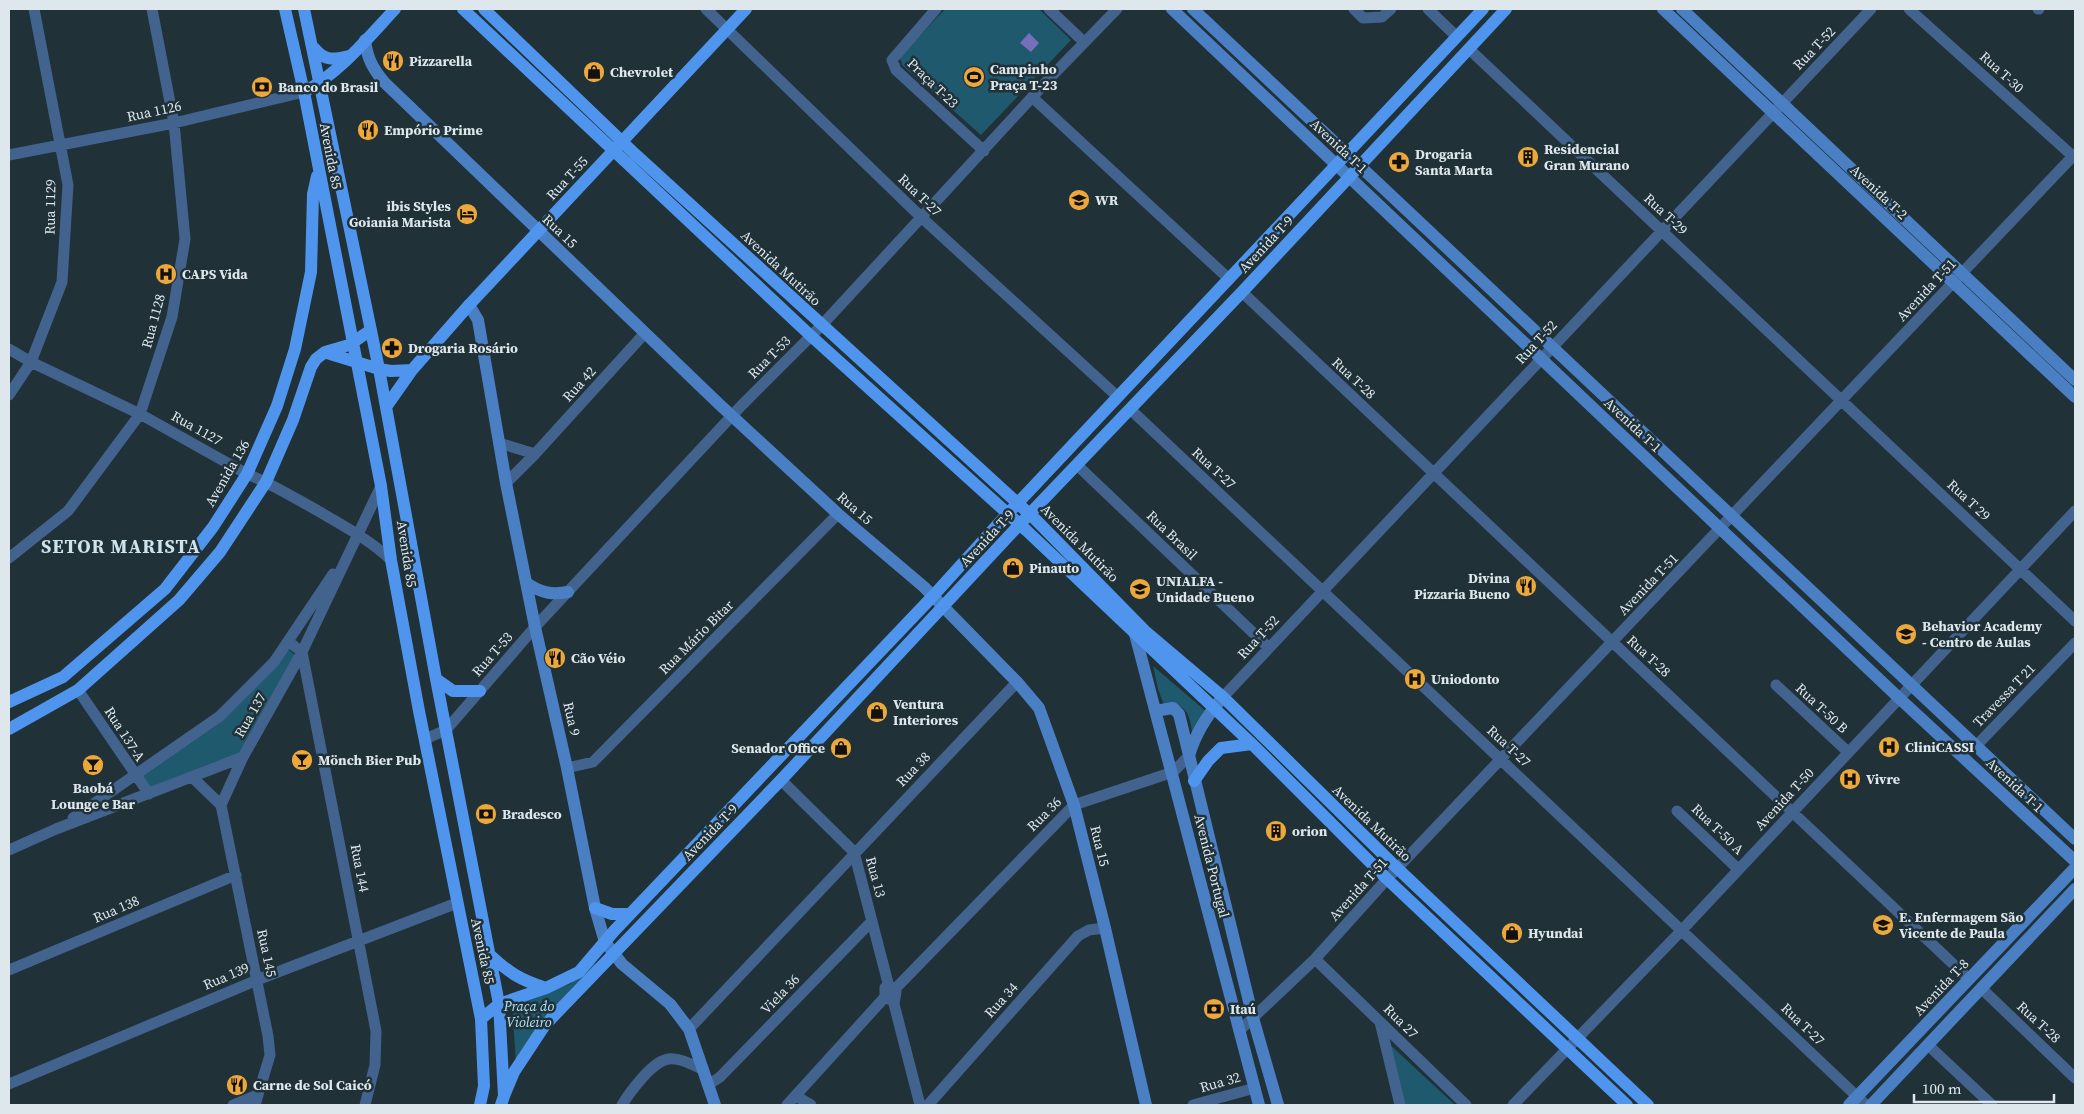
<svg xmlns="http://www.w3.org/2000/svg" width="2084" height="1114" font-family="'Source Serif 4',serif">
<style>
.green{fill:#1f596e}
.water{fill:#756fbc}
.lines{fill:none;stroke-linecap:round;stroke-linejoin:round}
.street{stroke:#42638e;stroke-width:11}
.secondary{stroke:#4a7fc4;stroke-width:12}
.primary{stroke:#4f95ee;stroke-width:12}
.labels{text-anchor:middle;stroke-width:5;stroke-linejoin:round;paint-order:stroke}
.street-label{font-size:14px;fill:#dee8ec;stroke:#203138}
.poi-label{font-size:14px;font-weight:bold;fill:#dee8ec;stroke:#203138;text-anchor:start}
.park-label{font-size:14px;font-style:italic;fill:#b2e4f9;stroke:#203138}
.district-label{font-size:19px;font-weight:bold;letter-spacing:1px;fill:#cee3eb;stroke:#203138}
</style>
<rect width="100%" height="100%" fill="#203138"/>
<!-- green -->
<path class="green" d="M945,9H1039L1071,40L981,135L902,65L900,57Z
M288,649L295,655L242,755L148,792L141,776L225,717Z
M1153,666L1208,713L1193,738C1190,718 1189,701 1164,705L1158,689Z
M593,961L596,965L516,1063L512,1004L570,984Z
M1386,1041L1455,1105H1403Z"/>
<!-- water -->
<path class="water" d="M1029,33L1039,43L1031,52L1020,43Z"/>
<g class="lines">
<!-- street -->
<path class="street" d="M706,9L921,217L1118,397
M936,9L892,60L896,70L984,151
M1049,9L1084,42
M1354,9L1363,18L1382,17L1391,9
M1428,9L1457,37
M1909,9L2075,158
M2038,9H2039
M1469,49L2075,621
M1032,97L1229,279
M9,155L174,123L304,92
M1242,292L1969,979
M9,349L31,362L140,414L247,474C273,484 296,499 320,512C345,527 370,540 391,560
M9,395L31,362L62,282L68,185L34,9
M1130,409L1866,1105
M499,443L535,454
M1077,465L1268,647
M506,483L535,454L645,333
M9,558L68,511L140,414L172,317L185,239L174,123L152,9
M289,642L302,652L376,1031L375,1065L365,1105
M1776,685L1848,752
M78,690L149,794
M1223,697L1871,9
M425,739L446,730L535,627L742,405L821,326L1048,80L1117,9
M1976,746L2075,643
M567,768L593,762L838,514
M192,777L221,805L268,1036L270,1055L255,1105
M781,780L854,852L889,987
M221,805L243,757
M1677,811L1738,869
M73,818L220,716L274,662L333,574
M9,850L56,829L243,757L302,652L381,486
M1315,959L1466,1105
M9,970L236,875
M1981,988L2075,1078
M895,989L1074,805L1173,772L1189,756
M894,997L889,999L885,997V988L892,987L896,992L894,1004L920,1105
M1380,1022L1400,1105
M689,1029L1017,682
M1239,1031L1315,959L1387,879L2075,154
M1928,1045L1992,1105
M9,1084L257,980L457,903
M708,1085L720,1077L872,921
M796,1096L811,1105
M233,1105L257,1095
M622,1105C628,1095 635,1086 643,1077C666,1052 674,1056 702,1069
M787,1105L885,997
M928,1105L1078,936L1089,930L1105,928
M1193,1105L1255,1088
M1513,1105L1682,930L2075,511"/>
<!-- secondary -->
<path class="secondary" d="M1172,9L1899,698L2075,861
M1193,9L2075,839
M1663,9L2075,397
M1682,9L2075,380
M365,40C367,58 373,69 384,82L719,404L838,514L924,587L1017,682L1039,708L1074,805L1105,928L1146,1105
M469,305L478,320L506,483L535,627L567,768L595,908L605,942L622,964L670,1004L689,1029L715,1105
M528,584C542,593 552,595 568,592
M1135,634L1259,1105
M1156,713L1161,710L1173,708L1179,714L1253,1018L1278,1105
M1189,756C1195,734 1208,714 1223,697
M1849,1105L2075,868
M1871,1105L2075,889"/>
<!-- primary -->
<path class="primary" d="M285,9L304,92L381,486L391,560L419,711L481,1019L484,1086L480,1105
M304,9L379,369L436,679L499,1004L504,1096L501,1105
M463,9L811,336L1027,531L1252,744L1387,879L1627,1105
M484,9L635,154L1036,520L1145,631L1223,697L1397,868L1648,1105
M314,48C324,61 334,60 349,56
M304,92C340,72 367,39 395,9
M327,353L379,369L391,371L412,370
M386,407L412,370L469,305L746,9
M436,679L453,691H480
M9,702L63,677L165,589L213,527L247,474L277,406L295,349L311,272L313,194L317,176
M9,729L78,690L179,600L220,552L266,482L293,420L311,367L316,359L325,352L349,345L371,330
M1194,781L1208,761L1221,748L1252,744
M595,908L612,914H630
M489,954C508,972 520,980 546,988
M481,1019L499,1004L546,988L579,972L614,931L933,596L999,523L1483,9
M504,1096L514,1072L545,1025L781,780L1019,525L1242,292L1506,9"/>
</g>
<!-- icons -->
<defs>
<g id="restaurant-disc" transform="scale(1.125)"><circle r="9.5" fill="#eda83b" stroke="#203138"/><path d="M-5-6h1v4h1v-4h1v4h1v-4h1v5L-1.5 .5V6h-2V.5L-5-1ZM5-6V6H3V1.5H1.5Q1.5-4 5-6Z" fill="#111"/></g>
<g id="shop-disc" transform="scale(1.125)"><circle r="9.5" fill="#eda83b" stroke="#203138"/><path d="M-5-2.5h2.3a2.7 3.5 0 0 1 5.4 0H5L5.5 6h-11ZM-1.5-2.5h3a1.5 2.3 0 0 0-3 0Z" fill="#111"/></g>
<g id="stadium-disc" transform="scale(1.125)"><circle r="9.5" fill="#eda83b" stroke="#203138"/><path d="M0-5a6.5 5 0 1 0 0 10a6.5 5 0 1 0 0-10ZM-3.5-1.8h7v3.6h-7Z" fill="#111"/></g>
<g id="bank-disc" transform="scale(1.125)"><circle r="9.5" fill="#eda83b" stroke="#203138"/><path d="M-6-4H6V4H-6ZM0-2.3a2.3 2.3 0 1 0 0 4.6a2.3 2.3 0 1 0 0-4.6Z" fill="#111"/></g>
<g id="building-disc" transform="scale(1.125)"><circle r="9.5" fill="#eda83b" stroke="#203138"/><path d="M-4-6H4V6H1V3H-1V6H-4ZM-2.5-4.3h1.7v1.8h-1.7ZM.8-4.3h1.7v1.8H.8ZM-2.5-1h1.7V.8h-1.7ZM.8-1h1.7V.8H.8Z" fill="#111"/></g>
<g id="pharmacy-disc" transform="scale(1.125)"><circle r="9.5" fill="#eda83b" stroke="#203138"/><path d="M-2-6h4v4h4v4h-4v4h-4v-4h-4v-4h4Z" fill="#111"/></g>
<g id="school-disc" transform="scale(1.125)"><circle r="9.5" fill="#eda83b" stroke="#203138"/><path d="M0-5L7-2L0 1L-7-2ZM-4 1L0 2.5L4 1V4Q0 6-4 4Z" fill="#111"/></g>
<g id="hotel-disc" transform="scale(1.125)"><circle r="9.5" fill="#eda83b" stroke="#203138"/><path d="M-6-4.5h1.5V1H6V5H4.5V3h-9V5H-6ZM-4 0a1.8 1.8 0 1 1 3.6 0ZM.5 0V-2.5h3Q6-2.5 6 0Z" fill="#111"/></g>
<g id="hospital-disc" transform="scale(1.125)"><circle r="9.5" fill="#eda83b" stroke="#203138"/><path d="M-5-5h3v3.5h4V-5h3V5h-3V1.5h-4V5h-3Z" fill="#111"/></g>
<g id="university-disc" transform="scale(1.125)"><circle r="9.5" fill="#eda83b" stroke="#203138"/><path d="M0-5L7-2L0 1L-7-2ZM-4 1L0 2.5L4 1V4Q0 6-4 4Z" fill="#111"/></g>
<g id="bar-disc" transform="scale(1.125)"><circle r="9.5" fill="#eda83b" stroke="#203138"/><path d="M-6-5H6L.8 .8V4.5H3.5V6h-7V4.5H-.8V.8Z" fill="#111"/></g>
</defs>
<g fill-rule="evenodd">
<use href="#restaurant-disc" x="393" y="61"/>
<use href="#shop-disc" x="594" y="72"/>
<use href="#stadium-disc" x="974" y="77"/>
<use href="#bank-disc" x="262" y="87"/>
<use href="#restaurant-disc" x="368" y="130"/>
<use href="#building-disc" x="1528" y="157"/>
<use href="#pharmacy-disc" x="1399" y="162"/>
<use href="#school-disc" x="1079" y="200"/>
<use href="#hotel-disc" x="467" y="214"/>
<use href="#hospital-disc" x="166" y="274"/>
<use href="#pharmacy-disc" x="392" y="348"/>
<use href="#shop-disc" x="1013" y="568"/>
<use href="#restaurant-disc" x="1526" y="586"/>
<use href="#school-disc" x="1140" y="589"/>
<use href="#university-disc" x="1906" y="634"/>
<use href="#restaurant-disc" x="555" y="658"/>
<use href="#hospital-disc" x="1415" y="679"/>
<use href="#shop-disc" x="877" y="712"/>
<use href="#hospital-disc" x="1889" y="747"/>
<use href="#shop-disc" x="841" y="748"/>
<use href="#bar-disc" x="302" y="760"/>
<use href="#bar-disc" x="93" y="765"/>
<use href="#hospital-disc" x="1850" y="779"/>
<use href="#bank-disc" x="486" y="814"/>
<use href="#building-disc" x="1276" y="831"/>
<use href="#university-disc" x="1883" y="925"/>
<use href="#shop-disc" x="1512" y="933"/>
<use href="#bank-disc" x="1214" y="1009"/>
<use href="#restaurant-disc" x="237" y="1085"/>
</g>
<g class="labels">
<!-- street labels -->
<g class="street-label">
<text transform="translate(1814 48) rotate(-46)" y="5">Rua T-52</text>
<text transform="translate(2002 72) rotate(42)" y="5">Rua T-30</text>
<text transform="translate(933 83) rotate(44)" y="5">Praça T-23</text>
<text transform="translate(154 111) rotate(-12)" y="5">Rua 1126</text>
<text transform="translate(1339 146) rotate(43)" y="5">Avenida T-1</text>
<text transform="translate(331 156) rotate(79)" y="5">Avenida 85</text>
<text transform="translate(567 178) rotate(-47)" y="5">Rua T-55</text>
<text transform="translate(1879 192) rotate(43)" y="5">Avenida T-2</text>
<text transform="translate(920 195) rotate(44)" y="5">Rua T-27</text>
<text transform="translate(50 207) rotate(-89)" y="5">Rua 1129</text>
<text transform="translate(1666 214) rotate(43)" y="5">Rua T-29</text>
<text transform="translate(560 231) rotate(44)" y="5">Rua 15</text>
<text transform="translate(1266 244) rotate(-47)" y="5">Avenida T-9</text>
<text transform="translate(781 268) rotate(43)" y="5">Avenida Mutirão</text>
<text transform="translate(1926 290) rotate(-47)" y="5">Avenida T-51</text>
<text transform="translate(153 321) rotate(-75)" y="5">Rua 1128</text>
<text transform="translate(1536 342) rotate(-47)" y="5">Rua T-52</text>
<text transform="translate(769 357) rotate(-45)" y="5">Rua T-53</text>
<text transform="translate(1354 378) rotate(43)" y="5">Rua T-28</text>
<text transform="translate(579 384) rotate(-48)" y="5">Rua 42</text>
<text transform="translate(1633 425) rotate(43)" y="5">Avenida T-1</text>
<text transform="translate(197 428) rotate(29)" y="5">Rua 1127</text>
<text transform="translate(1214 468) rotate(43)" y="5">Rua T-27</text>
<text transform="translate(227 473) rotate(-60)" y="5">Avenida 136</text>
<text transform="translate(1969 500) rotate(43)" y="5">Rua T 29</text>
<text transform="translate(855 508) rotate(41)" y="5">Rua 15</text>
<text transform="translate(1172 535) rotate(44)" y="5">Rua Brasil</text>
<text transform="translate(987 538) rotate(-47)" y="5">Avenida T-9</text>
<text transform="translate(1080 543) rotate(45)" y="5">Avenida Mutirão</text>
<text transform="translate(407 554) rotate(81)" y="5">Avenida 85</text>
<text transform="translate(1648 584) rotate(-46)" y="5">Avenida T-51</text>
<text transform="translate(696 637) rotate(-45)" y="5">Rua Mário Bitar</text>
<text transform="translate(1258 637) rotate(-47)" y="5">Rua T-52</text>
<text transform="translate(492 654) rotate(-49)" y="5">Rua T-53</text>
<text transform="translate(1649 656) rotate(43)" y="5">Rua T-28</text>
<text transform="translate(2004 695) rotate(-46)" y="5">Travessa T 21</text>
<text transform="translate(1822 708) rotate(43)" y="5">Rua T-50 B</text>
<text transform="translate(250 715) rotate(-60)" y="5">Rua 137</text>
<text transform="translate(572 719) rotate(77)" y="5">Rua 9</text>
<text transform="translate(125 734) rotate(57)" y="5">Rua 137-A</text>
<text transform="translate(1509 746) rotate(43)" y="5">Rua T-27</text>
<text transform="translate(913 769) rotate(-46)" y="5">Rua 38</text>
<text transform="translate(2015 785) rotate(43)" y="5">Avenida T-1</text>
<text transform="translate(1784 799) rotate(-47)" y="5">Avenida T-50</text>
<text transform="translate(1044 814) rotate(-45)" y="5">Rua 36</text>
<text transform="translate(1372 823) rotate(44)" y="5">Avenida Mutirão</text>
<text transform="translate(1718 829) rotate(44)" y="5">Rua T-50 A</text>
<text transform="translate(710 832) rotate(-46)" y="5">Avenida T-9</text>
<text transform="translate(1100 846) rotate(76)" y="5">Rua 15</text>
<text transform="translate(1212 866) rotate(76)" y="5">Avenida Portugal</text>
<text transform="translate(360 868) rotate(79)" y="5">Rua 144</text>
<text transform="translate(876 877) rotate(75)" y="5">Rua 13</text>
<text transform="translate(1358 889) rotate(-48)" y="5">Avenida T-51</text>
<text transform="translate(116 909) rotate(-23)" y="5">Rua 138</text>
<text transform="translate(483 951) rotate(78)" y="5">Avenida 85</text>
<text transform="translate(267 953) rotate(78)" y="5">Rua 145</text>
<text transform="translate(226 976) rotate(-23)" y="5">Rua 139</text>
<text transform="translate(1941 987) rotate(-46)" y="5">Avenida T-8</text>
<text transform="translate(780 994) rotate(-46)" y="5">Viela 36</text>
<text transform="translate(1001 1000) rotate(-48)" y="5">Rua 34</text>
<text transform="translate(1401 1021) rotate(45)" y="5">Rua 27</text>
<text transform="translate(2039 1022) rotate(43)" y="5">Rua T-28</text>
<text transform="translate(1803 1024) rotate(44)" y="5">Rua T-27</text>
<text transform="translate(1220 1082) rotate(-16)" y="5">Rua 32</text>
</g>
<!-- poi labels -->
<g class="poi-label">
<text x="409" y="66">Pizzarella</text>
<text x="990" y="74">Campinho<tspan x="990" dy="16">Praça T-23</tspan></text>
<text x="610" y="77">Chevrolet</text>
<text x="278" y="92">Banco do Brasil</text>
<text x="384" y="135">Empório Prime</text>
<text x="1544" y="154">Residencial<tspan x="1544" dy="16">Gran Murano</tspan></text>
<text x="1415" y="159">Drogaria<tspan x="1415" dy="16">Santa Marta</tspan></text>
<text x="1095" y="205">WR</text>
<text x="451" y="211" text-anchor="end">ibis Styles<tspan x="451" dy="16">Goiania Marista</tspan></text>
<text x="182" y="279">CAPS Vida</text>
<text x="408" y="353">Drogaria Rosário</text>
<text x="1029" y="573">Pinauto</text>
<text x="1510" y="583" text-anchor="end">Divina<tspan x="1510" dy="16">Pizzaria Bueno</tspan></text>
<text x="1156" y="586">UNIALFA -<tspan x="1156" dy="16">Unidade Bueno</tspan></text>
<text x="1922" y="631">Behavior Academy<tspan x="1922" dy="16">- Centro de Aulas</tspan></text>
<text x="571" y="663">Cão Véio</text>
<text x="1431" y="684">Uniodonto</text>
<text x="893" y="709">Ventura<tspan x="893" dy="16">Interiores</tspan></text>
<text x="1905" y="752">CliniCASSI</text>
<text x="825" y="753" text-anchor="end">Senador Office</text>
<text x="318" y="765">Mönch Bier Pub</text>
<text x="1866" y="784">Vivre</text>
<text x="93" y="793" text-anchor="middle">Baobá<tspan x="93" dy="16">Lounge e Bar</tspan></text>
<text x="502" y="819">Bradesco</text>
<text x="1292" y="836">orion</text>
<text x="1899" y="922">E. Enfermagem São<tspan x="1899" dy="16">Vicente de Paula</tspan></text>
<text x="1528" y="938">Hyundai</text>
<text x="1230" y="1014">Itaú</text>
<text x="253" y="1090">Carne de Sol Caicó</text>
</g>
<!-- park labels -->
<g class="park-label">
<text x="529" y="1011">Praça do<tspan x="529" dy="16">Violeiro</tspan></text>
</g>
<!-- district labels -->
<g class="district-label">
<text x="121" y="553">SETOR MARISTA</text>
</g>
</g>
<!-- border -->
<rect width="2084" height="1114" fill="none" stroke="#dee8ec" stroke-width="20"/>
<!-- scale -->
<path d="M1914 1094v8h140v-8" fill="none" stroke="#dee8ec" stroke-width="2.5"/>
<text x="1922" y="1094" font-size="15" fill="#dee8ec" stroke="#203138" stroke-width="4" paint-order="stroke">100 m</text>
</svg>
